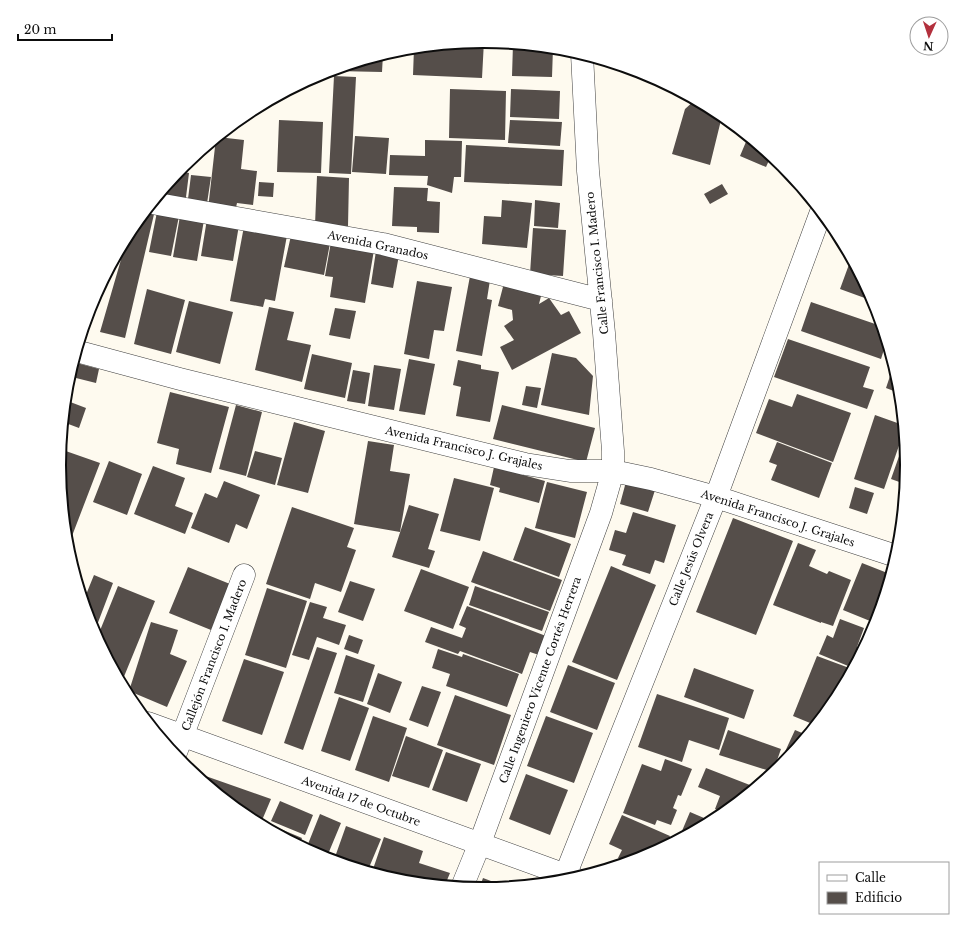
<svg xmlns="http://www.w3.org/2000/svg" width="965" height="930" font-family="'Libre Baskerville',serif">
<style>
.building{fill:#554e4a}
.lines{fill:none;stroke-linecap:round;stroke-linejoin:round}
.minor-casing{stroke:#404040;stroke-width:23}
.minor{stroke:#fff;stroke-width:22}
.labels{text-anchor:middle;stroke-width:4;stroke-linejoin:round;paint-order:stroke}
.street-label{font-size:11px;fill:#0d0d0d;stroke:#fff}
.rim{fill:none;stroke:#0d0d0d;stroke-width:2}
</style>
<rect width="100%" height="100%" fill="#fefaef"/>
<!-- building -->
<path class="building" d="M484,41L482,78L413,75L414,48Z
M513,44L553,48L552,77L512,76Z
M383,54L382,72L336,71V68Z
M334,76L356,77L351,174L329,173Z
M450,89L506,91L505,140L449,138Z
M511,89L560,91L559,119L510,117Z
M695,100L722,116L710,165L672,154L685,109Z
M279,120L323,122L321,173L277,172Z
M510,120L562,122L560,146L508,143Z
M355,136L389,138L386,174L352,172Z
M218,137L244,140L241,169L257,171L253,205L237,203L235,212L208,209L216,138Z
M748,137L771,156L766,167L740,156Z
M425,140L462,141L461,177H454L452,193L427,185L428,176L389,175L390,155L425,156Z
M466,145L564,150L562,186L464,182Z
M178,171L189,173L185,205L159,194Z
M191,175L211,177L206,210L187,207Z
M317,176L349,178L348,226L315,225Z
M259,182L274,183L273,197L258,196Z
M722,184L728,194L710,204L704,194Z
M394,187L428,188L427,201L440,202L439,233L417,232V227L392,226Z
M502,200L532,203L527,248L482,244L484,216L501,217Z
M535,200L560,203L558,228L534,226Z
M147,208L155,210L125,338L100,332L129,232Z
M157,212L179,216L171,256L149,252Z
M180,216L204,220L197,261L173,257Z
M207,219L239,225L233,261L201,256Z
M245,221L288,230L275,301L265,299L263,307L230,301Z
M533,228L566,230L563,276L530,274Z
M292,231L331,238L324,275L284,267Z
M331,242L374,250L365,303L330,297L333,277L325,276Z
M376,251L399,255L393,288L371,284Z
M851,259L873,301L840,289Z
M470,276L490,280L487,299L492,300L482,356L456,351Z
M417,281L452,287L444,331L434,330L429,359L404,354Z
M504,283L542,292L539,304L549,298L561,315L569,311L581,333L512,370L500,347L514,340L504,326L513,320L512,310L498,306Z
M147,289L185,300L171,354L134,344Z
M189,301L233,312L220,364L176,352Z
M811,302L881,326L886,343L881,359L801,331Z
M269,307L294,312L287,340L311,345L302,382L255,370Z
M335,308L356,311L350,339L329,335Z
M788,339L870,367L863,387L874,390L867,409L774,377Z
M552,353L576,358L593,376L589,415L541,405Z
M312,354L352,363L345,398L304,389Z
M409,359L435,364L425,415L399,411Z
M458,360L481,365V369L499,372L490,422L456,416L461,387L453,385Z
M73,362L99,369L96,383L68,376Z
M374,365L401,369L394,410L368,406Z
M353,370L370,373L365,404L347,401Z
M891,373L896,375L899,393L886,388Z
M526,386L541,388L537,408L522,405Z
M170,392L229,407L211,473L176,464L179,449L157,443Z
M797,394L851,413L833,462L756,433L769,399L792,407Z
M65,400L86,408L79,428L63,422Z
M236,405L262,412L246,476L219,469Z
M502,405L595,428L586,462L493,439Z
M875,415L903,425V434L884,489L854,479Z
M294,422L325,431L308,493L277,485Z
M368,441L394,445L390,471L410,474L400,532L354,524Z
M777,442L832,463L819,498L771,480L777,465L769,462Z
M904,442L906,465L905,484L891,479Z
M60,449L100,463L67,549L59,465Z
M255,451L282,458L275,485L247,477Z
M109,461L142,474L127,515L93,502Z
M153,466L185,478L175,506L193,513L185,534L134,514Z
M494,467L545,481L539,503L499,492L500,488L490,485Z
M454,478L494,488L480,541L440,531Z
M627,478L656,487L648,512L620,504Z
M224,481L260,495L247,529L236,524L229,543L191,528L205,493L217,498Z
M547,482L587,492L575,538L535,528Z
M855,487L874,493L867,514L849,508Z
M409,505L439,514L428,549L435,551L429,568L392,557Z
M292,507L354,528L347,547L356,550L341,592L315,583L310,599L266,584Z
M633,512L676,525L664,563L655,560L650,574L622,565L626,555L609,550L615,530L626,533Z
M733,518L793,541L756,635L696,612Z
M525,527L571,544L559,577L513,560Z
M798,543L816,550L809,566L827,574L829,571L851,580L833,626L821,622V623L773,605Z
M483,551L562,580L550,611L471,582Z
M862,563L890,574L875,623L843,610Z
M611,566L656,585L617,680L572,662Z
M188,567L230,584L211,630L169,613Z
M421,569L469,587L453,629L404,611Z
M94,575L113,583L94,633L91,627L83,602Z
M350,581L375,589L363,621L338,612Z
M118,586L155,601L123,679L117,677L97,638Z
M475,586L549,612L542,631L469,605Z
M267,588L307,601L286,668L245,655Z
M310,602L327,607L323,618L346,625L339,645L317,637L309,660L292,655Z
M467,606L546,636L539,655L530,652L522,674L460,651L458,654L425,642L431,627L462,638L466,628L459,625Z
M840,619L864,628L857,647L863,649L853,668L819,654L827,635L833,638Z
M151,622L178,630L170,654L187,661L167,707L129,691Z
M349,635L363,640L358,654L344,649Z
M317,647L337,653L303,750L284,743Z
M438,649L462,657L463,654L519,674L507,707L446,686L450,674L432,668Z
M346,655L375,665L363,702L334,693Z
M817,656L852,669L835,701L815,725L793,716Z
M244,659L284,672L262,735L222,721Z
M568,665L615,683L597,730L550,712Z
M694,668L754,690L744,719L684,697Z
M378,673L402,682L390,713L367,704Z
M422,686L441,692L428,727L409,720Z
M657,694L729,718L719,750L689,740L682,762L638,747Z
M455,695L511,715L494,765L437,745Z
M339,697L369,708L350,761L321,751Z
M373,716L407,728L389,782L355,770Z
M546,716L593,733L574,783L527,766Z
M728,730L781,749L773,772L719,755Z
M795,730L807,735L782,765L777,769Z
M406,736L443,750L429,788L392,776Z
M446,752L481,764L467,802L432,790Z
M665,759L692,769L681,796L678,795L673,808L677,810L671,825L657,820L655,825L623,813L642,764L661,771Z
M706,768L755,787L724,813L715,809L720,796L698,787Z
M197,773L271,799L260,825L247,817L195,775Z
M526,774L568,790L550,835L509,819Z
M280,801L313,815L305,835L271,821Z
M690,812L711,821L679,838Z
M320,814L341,823L326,859L306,849Z
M622,815L670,836L666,845L647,856L641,853L639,858L627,862L618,858L622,850L609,844Z
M264,822L302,838L299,845L263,826Z
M346,826L381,839L368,870L335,857Z
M384,837L423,851L419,863L450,873L445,885L400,881L372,872Z
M331,857L358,867L357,868L330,860Z
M483,878L507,887L479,889Z"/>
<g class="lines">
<!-- minor casing -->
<g class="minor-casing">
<path id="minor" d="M152,203L383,244L601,300
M76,351L180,379L525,464L570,471H613L651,479L716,497L896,556
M148,723L574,878
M175,755L244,575
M563,881L716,497L821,212
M462,887L480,843L601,513L613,471V451L604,333L588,171L582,54"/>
</g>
<!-- minor -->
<use href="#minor" class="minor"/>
</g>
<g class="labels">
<!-- street labels -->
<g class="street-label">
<text transform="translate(378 245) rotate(12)" y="4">Avenida Granados</text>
<text transform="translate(597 263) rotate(-96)" y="4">Calle Francisco I. Madero</text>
<text transform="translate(464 448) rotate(13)" y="4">Avenida Francisco J. Grajales</text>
<text transform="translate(778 518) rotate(18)" y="4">Avenida Francisco J. Grajales</text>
<text transform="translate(691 559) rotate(-68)" y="4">Calle Jesús Olvera</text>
<text transform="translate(214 655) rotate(-69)" y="4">Callejón Francisco I. Madero</text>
<text transform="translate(540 680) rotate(-70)" y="4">Calle Ingeniero Vicente Cortés Herrera</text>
<text transform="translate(361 801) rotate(20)" y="4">Avenida 17 de Octubre</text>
</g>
</g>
<!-- crop -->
<path d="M0 0H965V930H0ZM66 465a417 417 0 1 1 834 0a417 417 0 1 1-834 0Z" fill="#fff" fill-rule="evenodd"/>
<path class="rim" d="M66 465a417 417 0 1 1 834 0a417 417 0 1 1-834 0Z"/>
<!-- legend -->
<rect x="819" y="862" width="130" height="52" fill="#ffffff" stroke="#9e9e9e"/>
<rect x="827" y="875" width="20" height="6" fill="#ffffff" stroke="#9e9e9e"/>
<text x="855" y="882" font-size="12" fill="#0d0d0d">Calle</text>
<rect x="827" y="892" width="20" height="12" fill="#554e4a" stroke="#9e9e9e"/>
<text x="855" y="902" font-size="12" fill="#0d0d0d">Edificio</text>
<!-- north arrow -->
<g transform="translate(929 36) rotate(183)"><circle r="19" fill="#ffffff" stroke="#9e9e9e"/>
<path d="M0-3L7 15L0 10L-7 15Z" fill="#b3303d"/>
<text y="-6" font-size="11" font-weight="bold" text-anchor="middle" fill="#0d0d0d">N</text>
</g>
<!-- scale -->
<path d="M18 34v6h94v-6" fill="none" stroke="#0d0d0d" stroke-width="2"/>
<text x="24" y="34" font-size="12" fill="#0d0d0d" stroke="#ffffff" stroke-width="3" paint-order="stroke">20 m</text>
</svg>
